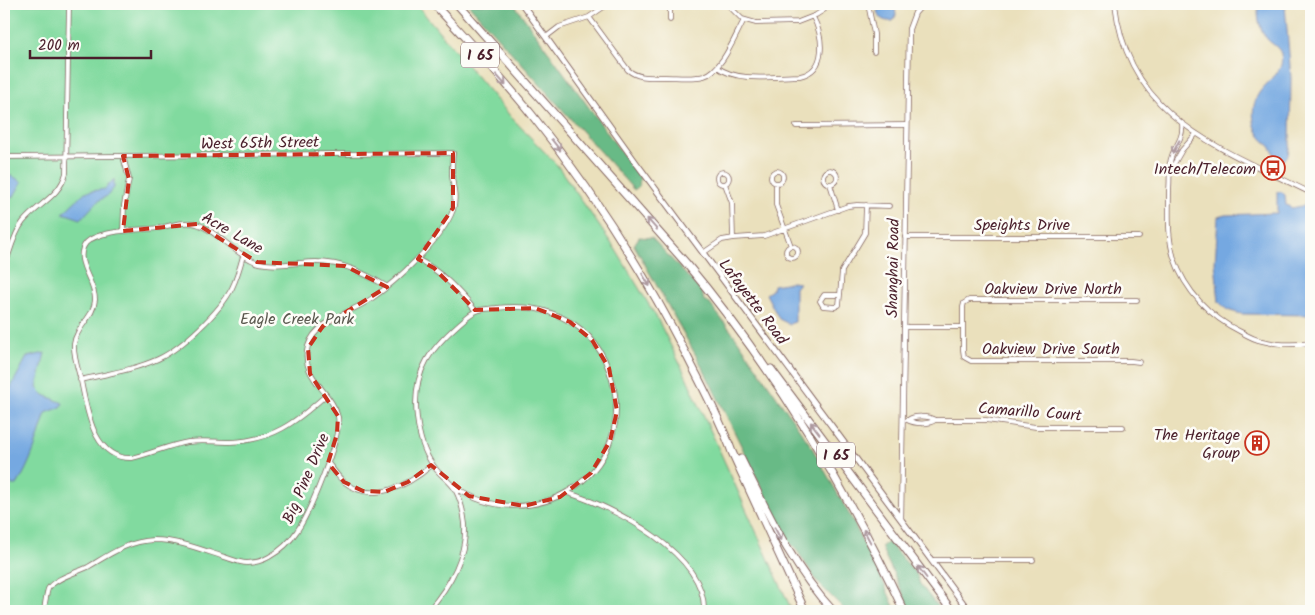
<svg xmlns="http://www.w3.org/2000/svg" width="1315" height="615" font-family="Kalam,sans-serif">
<style>
.green{fill:#81da9f;stroke:#667c65}
.forest{fill:#68ba86;stroke:#596c58}
.water{fill:#75a8e1;stroke:#606486}
.lines{fill:none;stroke-linecap:round;stroke-linejoin:round}
.minor-casing{stroke:#82635e;stroke-width:5.5}
.tertiary-casing{stroke:#82635e;stroke-width:6}
.secondary-casing{stroke:#82635e;stroke-width:7}
.motorway-casing{stroke:#82635e;stroke-width:9}
.minor{stroke:#fff;stroke-width:4}
.tertiary{stroke:#fff;stroke-width:4.5}
.secondary{stroke:#fff;stroke-width:5}
.motorway{stroke:#fff;stroke-width:7}
.oneway{stroke:#ae9aa0}
.marked{fill:none;stroke:#c8321e;stroke-width:4;stroke-dasharray:10 6;stroke-linejoin:round}
.labels{text-anchor:middle;stroke-width:5;stroke-linejoin:round;paint-order:stroke}
.shield{fill:#fdfcf7;stroke:#806168;stroke-width:1}
.shield-label{font-size:15px;font-weight:bold;fill:#4a1f2b}
.street-label{font-size:16px;fill:#4a1f2b;stroke:#fdfcf7}
.poi-label{font-size:16px;fill:#4a1f2b;stroke:#fdfcf7;text-anchor:end}
.park-label{font-size:16px;fill:#5a574e;stroke:#fdfcf7}
</style>
<rect width="100%" height="100%" fill="#fdfcf7"/>
<filter id="ink" filterUnits="userSpaceOnUse"><feTurbulence type="fractalNoise" baseFrequency=".02" numOctaves="2"/><feDisplacementMap in="SourceGraphic" scale="10" xChannelSelector="R" yChannelSelector="G"/><feConvolveMatrix kernelMatrix="1 2 1 2 8 2 1 2 1" color-interpolation-filters="sRGB"/></filter>
<filter id="wash" filterUnits="userSpaceOnUse"><feTurbulence type="fractalNoise" baseFrequency=".0096" numOctaves="4" result="noise"/><feDisplacementMap in="SourceGraphic" scale="20" xChannelSelector="R" yChannelSelector="G"/><feGaussianBlur stdDeviation="1.12" result="paint"/><feColorMatrix in="noise" values="0 0 0 0 0 0 0 0 0 0 0 0 0 0 0 0 0 1.4 0 .05"/><feComposite in="paint" operator="in"/></filter>
<g filter="url(#wash)">
<rect width="100%" height="100%" fill="#eae0bc"/>
<!-- green -->
<path class="green" d="M4,4H416L511,117L557,165L616,250L657,318L685,374L792,611H4Z"/>
<!-- forest -->
<path class="forest" d="M468,4H514L640,178L639,186L634,190Z
M639,237L652,238L702,292L704,301L709,303L735,336L811,446L853,521L868,554L878,570L896,611H846L818,583L798,552L787,539L703,368L634,245Z
M888,542L916,573L920,584L941,611H911L881,547Z"/>
<!-- water -->
<path class="water" d="M1259,4H1285V5L1291,78L1290,143L1288,155L1284,160L1279,161L1275,158C1273,146 1267,145 1260,136C1253,126 1251,111 1256,99C1262,82 1286,75 1281,54C1279,47 1273,45 1268,40C1260,32 1256,14 1259,4Z
M881,6L885,8H895L896,15L893,21C885,22 878,19 877,11Z
M11,175L22,182L13,198L4,195V190Z
M114,179V188L107,196L97,202L81,219L63,213L85,192L105,189Z
M1277,192H1282L1285,195L1286,205L1292,208L1301,206L1311,205V315L1241,314L1227,310L1219,302L1215,263L1218,217L1225,215L1277,213Z
M792,282L799,283L795,288V322L789,324L779,319L766,294L772,290L773,285Z
M45,353L37,388L44,395L63,403L61,407L46,413C38,438 31,463 17,485H12L4,472V397L6,396L27,357Z"/>
</g>
<g filter="url(#ink)">
<g class="lines">
<!-- minor casing -->
<g class="minor-casing">
<path id="minor" d="M670,4V20
M727,4L742,19L756,23L798,22L816,15L833,4
M868,4L874,34V52
M1115,4C1128,119 1221,148 1311,193
M589,17L628,70C639,79 651,77 665,77C677,77 692,79 704,76C722,71 735,36 744,20
M546,37L559,27L589,17L608,4
M717,67C738,83 775,76 800,76C828,70 823,36 813,17
M1182,124C1184,141 1172,147 1170,163C1169,172 1170,181 1169,190C1169,212 1167,236 1174,258C1185,291 1210,317 1241,332C1248,336 1255,340 1262,341C1278,345 1295,345 1311,343
M796,126L907,125
M4,157L453,153C452,160 452,168 452,176C453,187 457,198 453,210C443,238 396,282 371,299C351,313 316,320 308,346C299,377 332,391 338,417C342,436 309,514 297,531C290,542 280,551 269,557C262,561 254,563 247,563C239,563 229,558 221,556C200,549 177,540 154,540C128,541 110,554 88,567C78,572 53,579 48,589C46,595 45,604 44,611
M823 177a7 7 0 1 1 14 0a7 7 0 1 1-14 0Z
M1170,171L1182,150L1196,134
M771 177a6 6 0 1 1 12 0a6 6 0 1 1-12 0Z
M717 178a6 6 0 1 1 12 0a6 6 0 1 1-12 0Z
M776,183V205L791,246
M725,184L732,203L733,238
M830,184L838,210
M123,231L124,205L129,179L123,156
M905,237H1139
M786 252a6 6 0 1 1 12 0a6 6 0 1 1-12 0Z
M703,253L722,240L734,238L764,236L848,206L857,205L889,206
M417,259C441,271 458,290 475,310
M4,268C10,253 13,235 23,222C38,204 60,196 66,173L69,4
M824,295H840L839,305L835,307L823,306L820,301Z
M840,295L842,271L865,233L866,205
M1137,300H969L964,303L963,307V350L964,357L971,361H1131L1139,362
M904,327H963
M80,380C106,374 134,370 158,359C182,348 220,312 232,288C237,278 240,267 243,256
M325,396C296,422 272,441 230,442C216,442 202,440 188,442C169,445 151,454 132,458C93,460 87,409 81,381C78,369 73,355 74,344C76,327 94,317 95,300C96,282 72,260 86,243C97,230 142,230 159,228C170,226 181,221 192,223C213,226 233,254 256,262C276,268 296,262 316,262C343,262 364,273 386,286
M907,420C915,424 928,425 935,420
M908,420C914,415 929,416 935,420H986L1036,427H1123
M328,463C333,469 337,476 343,481C372,505 408,486 432,465
M568,493C614,507 706,554 704,611
M931,560H1033
M428,611C448,588 467,557 465,524C464,513 460,497 454,488C449,480 438,474 433,465C423,451 419,435 417,418C411,369 432,347 467,317C476,309 484,309 496,308C521,305 544,307 567,320C590,332 605,354 612,380C638,474 532,541 453,486"/>
</g>
<!-- tertiary casing -->
<g class="tertiary-casing">
<path id="tertiary" d="M901,519L909,29L915,13L923,4"/>
</g>
<!-- secondary casing -->
<g class="secondary-casing">
<path id="secondary" d="M522,4L637,164L969,611"/>
</g>
<!-- motorway casing -->
<g class="motorway-casing">
<path id="motorway" d="M434,4C467,40 501,76 532,115C592,190 643,270 687,356C703,388 720,419 732,452L805,611
M457,4L686,263C774,368 846,487 904,611
M771,369L952,611
M741,459C768,513 792,567 833,611"/>
</g>
<!-- minor -->
<use href="#minor" class="minor"/>
<!-- tertiary -->
<use href="#tertiary" class="tertiary"/>
<!-- secondary -->
<use href="#secondary" class="secondary"/>
<!-- motorway -->
<use href="#motorway" class="motorway"/>
</g>
<!-- one-way arrows -->
<defs><path id="oneway-shaft" d="M-6 0H5M1.5-3L5.5 0L1.5 3" fill="none" stroke-width="1.6" stroke-linecap="round" stroke-linejoin="round" transform="scale(1.25)"/></defs>
<g class="oneway">
<use href="#oneway-shaft" transform="translate(501 80) rotate(49)"/>
<use href="#oneway-shaft" transform="translate(556 145) rotate(52)"/>
<use href="#oneway-shaft" transform="translate(1176 147) rotate(117)"/>
<use href="#oneway-shaft" transform="translate(652 224) rotate(-131)"/>
<use href="#oneway-shaft" transform="translate(646 280) rotate(59)"/>
<use href="#oneway-shaft" transform="translate(815 428) rotate(-127)"/>
<use href="#oneway-shaft" transform="translate(778 534) rotate(62)"/>
<use href="#oneway-shaft" transform="translate(867 536) rotate(-118)"/>
<use href="#oneway-shaft" transform="translate(922 572) rotate(-127)"/>
</g>
</g>
<!-- marked area -->
<path class="marked" d="M453,153V208L418,259L434,268L475,310L535,308L570,322L592,340L609,368L617,411L610,441L591,473L560,497L524,506L469,496L431,465L408,482L384,492L363,491L344,482L328,463L337,434L338,416L310,374L308,348L323,326L387,287L345,266L257,262L197,224L123,231L129,179L123,156Z"/>
<!-- icons -->
<defs>
<g id="bus-ring" transform="scale(1.25)"><circle r="9.5" fill="#fdfcf7" stroke="#c8321e" stroke-width="1.5"/><path d="M-5-6H5V4H4V6H2V4H-2V6H-4V4H-5ZM-3.5-4V0h7V-4ZM-3.5 1.2v1.5H-2V1.2ZM2 1.2v1.5H3.5V1.2Z" fill="#c8321e"/></g>
<g id="building-ring" transform="scale(1.25)"><circle r="9.5" fill="#fdfcf7" stroke="#c8321e" stroke-width="1.5"/><path d="M-4-6H4V6H1V3H-1V6H-4ZM-2.5-4.3h1.7v1.8h-1.7ZM.8-4.3h1.7v1.8H.8ZM-2.5-1h1.7V.8h-1.7ZM.8-1h1.7V.8H.8Z" fill="#c8321e"/></g>
</defs>
<g fill-rule="evenodd">
<use href="#bus-ring" x="1273" y="168"/>
<use href="#building-ring" x="1257" y="443"/>
</g>
<g class="labels">
<!-- shield labels -->
<g class="shield">
<rect x="461" y="42.5" width="38" height="25" rx="4"/>
<rect x="817" y="442.5" width="38" height="25" rx="4"/>
</g>
<g class="shield-label">
<text x="480" y="60">I 65</text>
<text x="836" y="460">I 65</text>
</g>
<!-- street labels -->
<g class="street-label">
<text transform="translate(260 142) rotate(-1)" y="6">West 65th Street</text>
<text x="1022" y="230">Speights Drive</text>
<text transform="translate(233 232) rotate(30)" y="6">Acre Lane</text>
<text transform="translate(892 268) rotate(-89)" y="6">Shanghai Road</text>
<text x="1053" y="294">Oakview Drive North</text>
<text transform="translate(754 301) rotate(53)" y="6">Lafayette Road</text>
<text x="1051" y="354">Oakview Drive South</text>
<text transform="translate(1030 411) rotate(4)" y="6">Camarillo Court</text>
<text transform="translate(305 478) rotate(-67)" y="6">Big Pine Drive</text>
</g>
<!-- poi labels -->
<g class="poi-label">
<text x="1256" y="174">Intech/Telecom</text>
<text x="1240" y="440">The Heritage<tspan x="1240" dy="18">Group</tspan></text>
</g>
<!-- park labels -->
<g class="park-label">
<text x="297" y="324">Eagle Creek Park</text>
</g>
</g>
<!-- margin -->
<rect width="1315" height="615" fill="none" stroke="#fdfcf7" stroke-width="20"/>
<!-- scale -->
<path d="M30 50v8h121v-8" fill="none" stroke="#4a1f2b" stroke-width="2.5"/>
<text x="38" y="50" font-size="15" fill="#4a1f2b" stroke="#fdfcf7" stroke-width="4" paint-order="stroke">200 m</text>
</svg>
